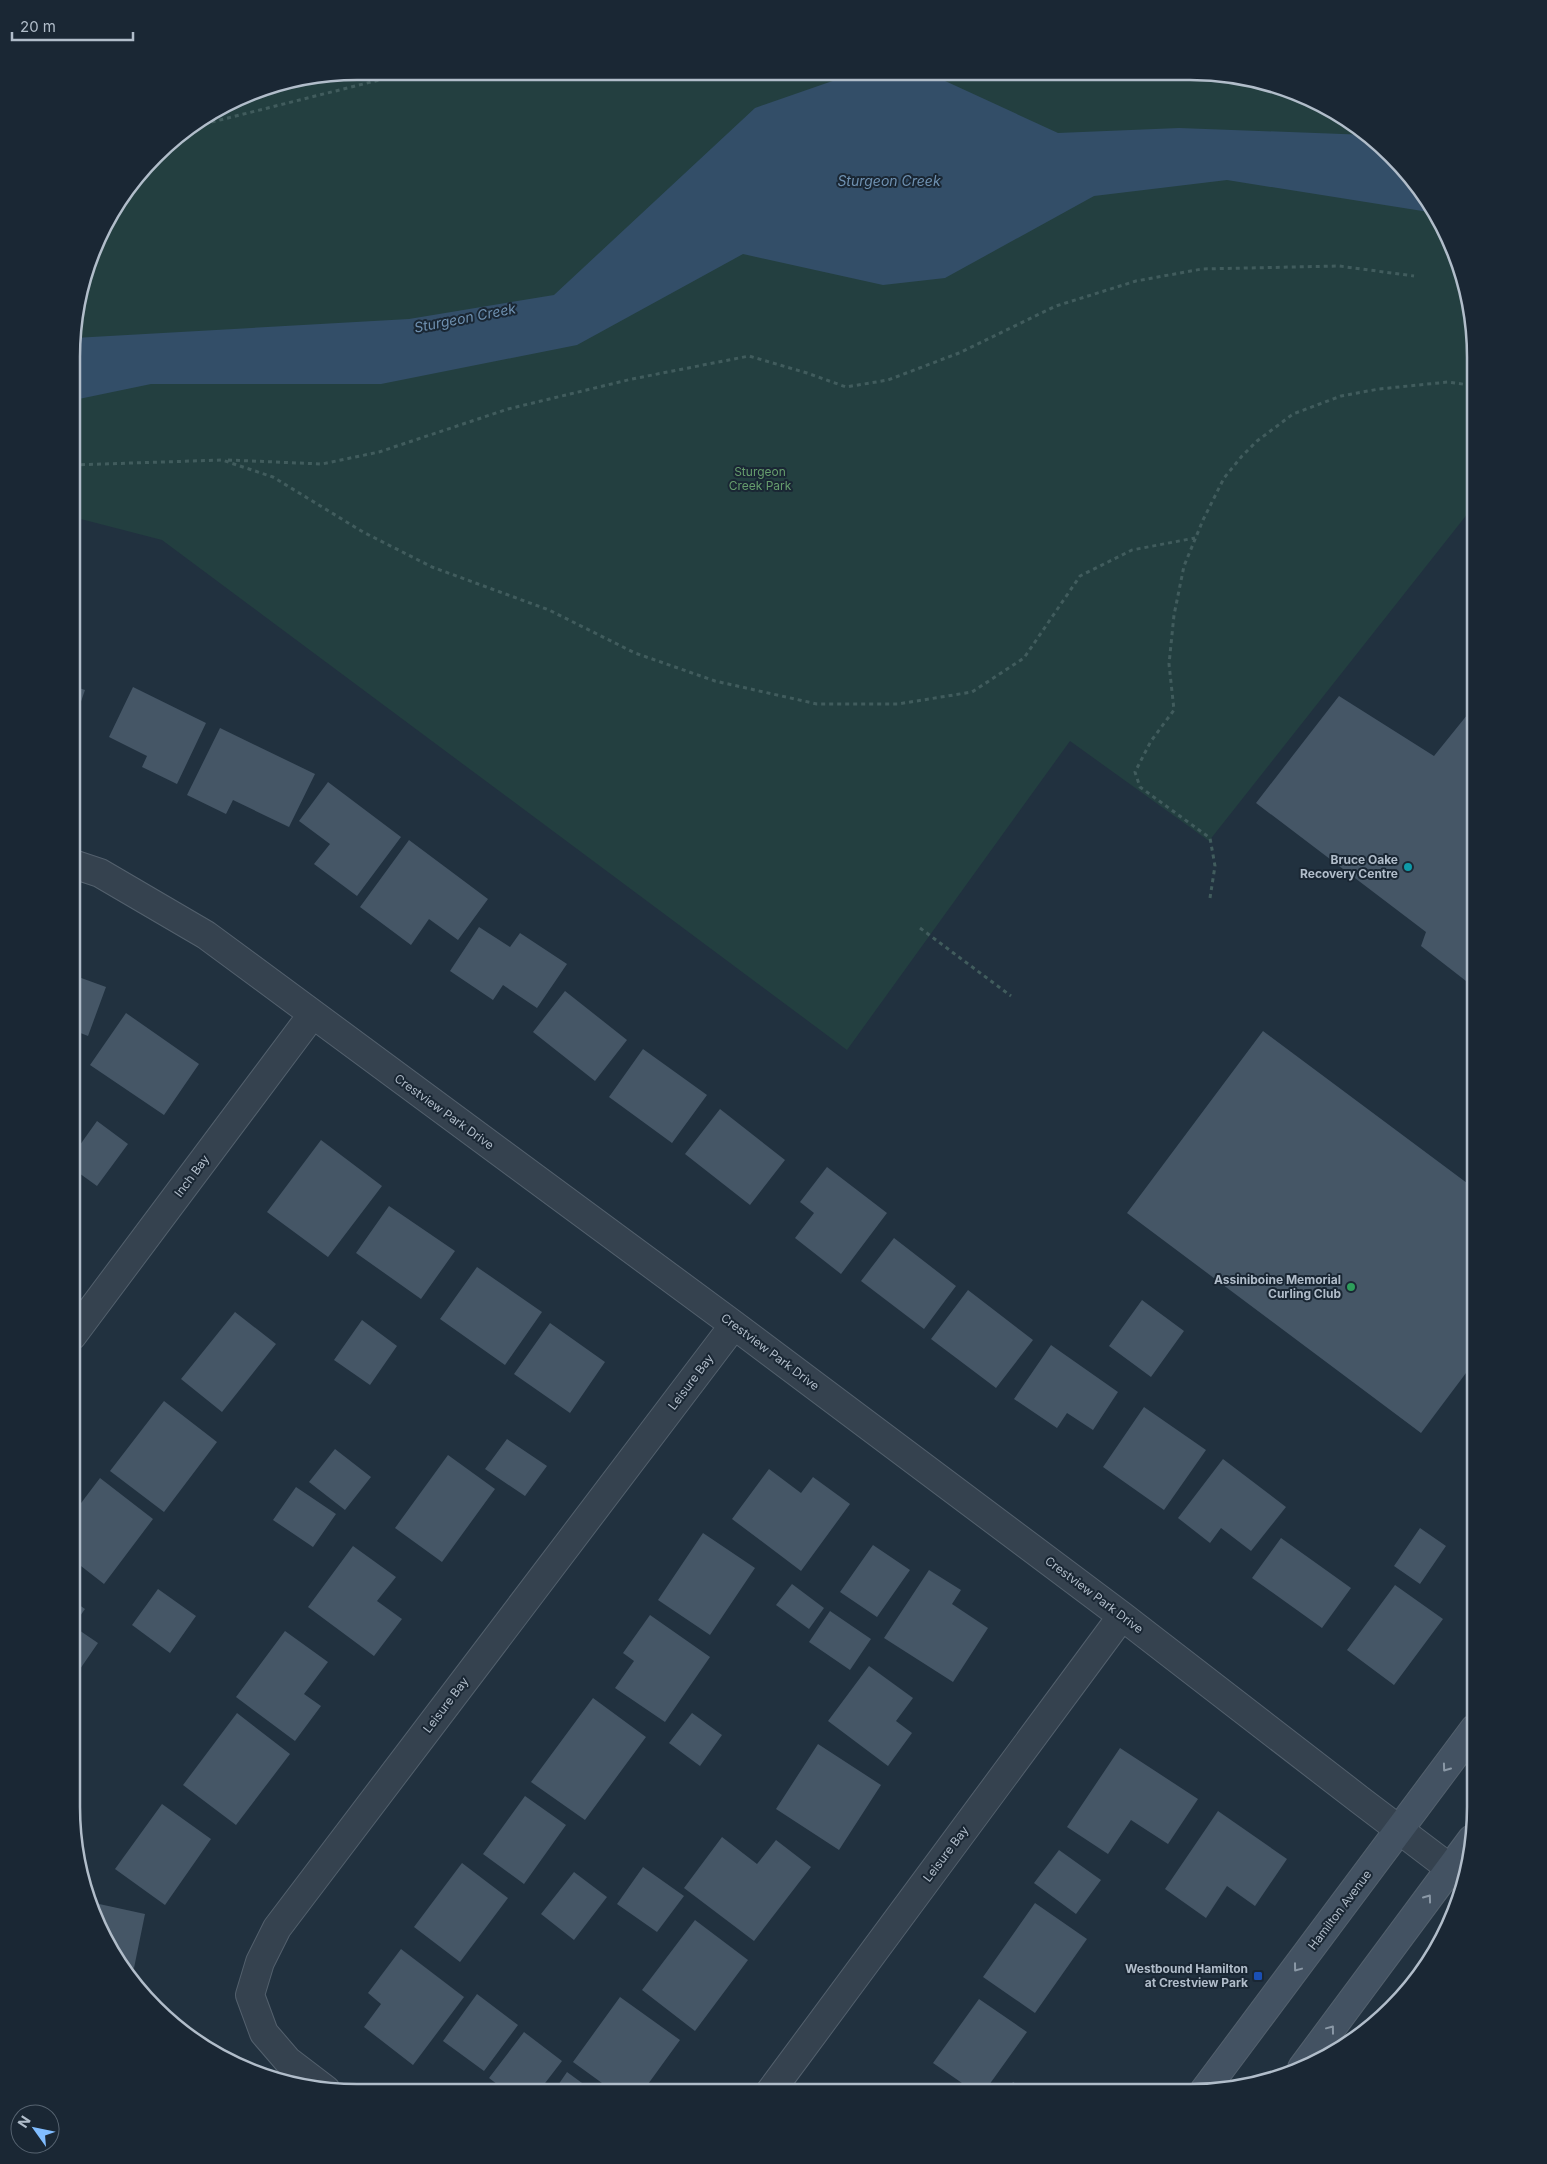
<svg xmlns="http://www.w3.org/2000/svg" width="1547" height="2164" font-family="Inter,sans-serif">
<style>
.green{fill:#233f40}
.water{fill:#334e68}
.building{fill:#455666}
.lines{fill:none;stroke-linecap:round;stroke-linejoin:round}
.street-casing{stroke:#53606d;stroke-width:30}
.secondary-casing{stroke:#53606d;stroke-width:30}
.path{stroke:#415c5d;stroke-width:3;stroke-dasharray:4 4;stroke-linecap:butt}
.street{stroke:#35424f;stroke-width:28}
.secondary{stroke:#435262;stroke-width:28}
.oneway{stroke:#8a98a6}
.culture-dot{fill:#0f9aa8;stroke:#1a2734;stroke-width:2}
.leisure-dot{fill:#2e9e5b;stroke:#1a2734;stroke-width:2}
.transit-dot{fill:#1a4fb4;stroke:#1a2734;stroke-width:2}
.labels{text-anchor:middle;stroke-width:4;stroke-linejoin:round;paint-order:stroke}
.park-label{font-size:12px;fill:#669d6d;stroke:#1a2734}
.poi-label{font-size:12px;font-weight:bold;fill:#b1bdca;stroke:#1a2734;text-anchor:end}
.street-label{font-size:12px;fill:#b1bdca;stroke:#1a2734}
.water-label{font-size:14px;font-style:italic;fill:#6f91b1;stroke:#1a2734}
.rim{fill:none;stroke:#b1bdca;stroke-width:2.5}
</style>
<rect width="100%" height="100%" fill="#21313f"/>
<!-- green -->
<path class="green" d="M357,71L1227,74L1299,93L1364,130L1416,183L1446,231L1470,301L1476,357V503L1209,841L1070,741L847,1050L162,540L73,517L74,320L109,215L169,142L265,87Z"/>
<!-- water -->
<path class="water" d="M844,77L943,80L1058,133L1179,128L1368,135L1416,183L1435,213L1227,180L1094,196L945,278L883,285L743,254L577,345L381,384H151L74,400V338L409,319L554,295L755,108Z"/>
<!-- building -->
<path class="building" d="M73,686L85,690L73,725Z
M133,687L206,723L177,784L142,767L147,756L109,737Z
M1339,696L1434,756L1476,704L1475,988L1421,946L1426,932L1256,803Z
M220,728L315,774L289,827L233,800L226,814L187,795Z
M328,782L401,837L357,896L314,864L330,844L299,821Z
M409,840L488,899L458,940L429,919L411,945L360,907Z
M479,927L510,947L520,933L567,964L537,1008L503,985L493,1000L450,971Z
M73,975L106,987L88,1036L73,1030Z
M565,991L627,1040L595,1081L533,1032Z
M126,1013L199,1064L164,1115L90,1065Z
M1263,1031L1475,1189V1361L1421,1433L1127,1213Z
M643,1049L707,1095L672,1143L609,1097Z
M720,1109L785,1160L750,1205L685,1154Z
M97,1121L128,1144L97,1186L72,1168V1156Z
M321,1140L382,1186L328,1257L267,1212Z
M827,1167L887,1213L841,1274L795,1238L814,1213L800,1202Z
M389,1206L455,1251L421,1299L356,1253Z
M894,1238L956,1286L924,1329L861,1281Z
M477,1267L542,1312L505,1365L440,1319Z
M968,1290L1033,1340L996,1388L931,1339Z
M1142,1300L1184,1331L1151,1377L1109,1346Z
M235,1312L276,1344L222,1412L181,1379Z
M362,1320L397,1346L370,1385L334,1360Z
M550,1323L605,1362L570,1413L514,1374Z
M1051,1345L1118,1392L1093,1430L1067,1413L1057,1428L1014,1399Z
M164,1401L217,1442L164,1512L110,1471Z
M1144,1407L1206,1450L1164,1510L1103,1467Z
M507,1439L547,1466L525,1496L485,1469Z
M335,1449L371,1477L345,1510L309,1482Z
M448,1455L495,1489L442,1562L395,1528Z
M1223,1459L1286,1507L1251,1551L1221,1528L1210,1543L1178,1518Z
M769,1469L801,1493L813,1477L850,1504L801,1571L732,1519Z
M100,1478L153,1519L104,1584L72,1559V1515Z
M296,1487L336,1514L313,1547L273,1520Z
M1420,1528L1446,1546L1420,1584L1394,1566Z
M703,1533L755,1568L710,1635L658,1600Z
M1281,1538L1351,1588L1322,1628L1252,1578Z
M873,1545L910,1570L877,1617L840,1592Z
M353,1546L396,1577L377,1601L402,1619L374,1656L308,1607Z
M929,1570L961,1590L952,1604L988,1628L953,1682L884,1638Z
M792,1584L824,1608L809,1629L776,1605Z
M1395,1585L1443,1619L1394,1685L1347,1650Z
M158,1589L196,1616L170,1653L132,1625Z
M72,1600L85,1609L73,1626L98,1643L71,1682Z
M830,1611L871,1639L850,1670L809,1642Z
M650,1615L710,1657L665,1722L615,1688L634,1661L623,1653Z
M285,1631L328,1662L304,1694L321,1706L295,1741L236,1697Z
M869,1666L913,1698L896,1721L912,1733L888,1766L828,1721Z
M593,1698L646,1737L585,1820L531,1782Z
M237,1713L290,1754L236,1825L183,1785Z
M692,1713L722,1735L700,1766L669,1743Z
M818,1744L881,1785L839,1850L776,1809Z
M1120,1748L1198,1799L1168,1844L1131,1820L1108,1854L1067,1827Z
M525,1796L566,1825L524,1884L483,1854Z
M162,1804L211,1839L165,1905L115,1869Z
M1218,1811L1287,1859L1255,1906L1227,1886L1206,1918L1165,1889Z
M722,1837L757,1864L776,1840L811,1867L754,1941L684,1888Z
M1059,1850L1101,1880L1076,1914L1034,1883Z
M462,1863L508,1898L460,1962L414,1927Z
M643,1867L684,1896L657,1932L617,1904Z
M574,1872L607,1897L574,1940L541,1914Z
M90,1902L145,1914L134,1968L122,1965L101,1933Z
M1035,1903L1087,1939L1035,2013L983,1977Z
M695,1920L748,1960L695,2031L642,1990Z
M401,1949L464,1997L413,2065L364,2027L381,2004L368,1993Z
M477,1994L518,2025L484,2071L443,2041Z
M620,1997L680,2040L643,2091H613L573,2062Z
M979,1999L1027,2032L984,2092H975L933,2063Z
M524,2032L562,2061L539,2091H506L489,2078Z
M567,2072L593,2091H554Z
M1013,2082L1028,2092H1007Z"/>
<g class="lines">
<!-- street casing -->
<g class="street-casing">
<path id="street" d="M73,864L100,873L206,935L734,1325L1122,1616L1360,1800L1464,1879
M72,1336L312,1015
M326,2090L288,2061L264,2033L250,1995L260,1962L277,1928L734,1325
M770,2092L1122,1616"/>
</g>
<!-- secondary casing -->
<g class="secondary-casing">
<path id="secondary" d="M1302,2068L1472,1839
M1204,2091L1475,1728"/>
</g>
<!-- path -->
<path class="path" d="M196,126L415,71
M228,460L322,464L379,452L508,409L632,379L749,356L807,373L846,387L888,380L959,353L1056,306L1136,281L1202,269L1339,266L1414,276
M73,465L222,460L273,477L363,532L432,567L549,610L635,653L715,681L817,704H898L972,692L1024,658L1080,576L1132,550L1195,538
M1210,898L1215,866L1210,838L1140,787L1135,772L1151,741L1174,710L1169,664L1174,615L1184,566L1203,520L1224,478L1242,456L1257,441L1293,414L1341,396L1379,389L1448,382L1476,386
M920,928L1011,996"/>
<!-- street -->
<use href="#street" class="street"/>
<!-- secondary -->
<use href="#secondary" class="secondary"/>
</g>
<!-- one-way arrows -->
<defs><path id="oneway-chevron" d="M-2-3.5L2.5 0L-2 3.5" fill="none" stroke-width="1.6" stroke-linecap="round" stroke-linejoin="round" transform="scale(1.25)"/></defs>
<g class="oneway">
<use href="#oneway-chevron" transform="translate(1446 1768) rotate(126)"/>
<use href="#oneway-chevron" transform="translate(1428 1898) rotate(-54)"/>
<use href="#oneway-chevron" transform="translate(1297 1968) rotate(127)"/>
<use href="#oneway-chevron" transform="translate(1331 2029) rotate(-53)"/>
</g>
<!-- markers -->
<circle class="culture-dot" cx="1408" cy="867" r="5"/>
<circle class="leisure-dot" cx="1351" cy="1287" r="5"/>
<rect class="transit-dot" x="1253" y="1971" width="10" height="10" rx="2.5"/>
<g class="labels">
<!-- park labels -->
<g class="park-label">
<text x="760" y="476">Sturgeon<tspan x="760" dy="14">Creek Park</tspan></text>
</g>
<!-- poi labels -->
<g class="poi-label">
<text x="1398" y="864">Bruce Oake<tspan x="1398" dy="14">Recovery Centre</tspan></text>
<text x="1341" y="1284">Assiniboine Memorial<tspan x="1341" dy="14">Curling Club</tspan></text>
<text x="1248" y="1973">Westbound Hamilton<tspan x="1248" dy="14">at Crestview Park</tspan></text>
</g>
<!-- street labels -->
<g class="street-label">
<text transform="translate(444 1112) rotate(36)" y="4">Crestview Park Drive</text>
<text transform="translate(192 1176) rotate(-53)" y="4">Inch Bay</text>
<text transform="translate(770 1352) rotate(37)" y="4">Crestview Park Drive</text>
<text transform="translate(691 1382) rotate(-53)" y="4">Leisure Bay</text>
<text transform="translate(1094 1595) rotate(37)" y="4">Crestview Park Drive</text>
<text transform="translate(446 1705) rotate(-53)" y="4">Leisure Bay</text>
<text transform="translate(946 1854) rotate(-53)" y="4">Leisure Bay</text>
<text transform="translate(1340 1910) rotate(-53)" y="4">Hamilton Avenue</text>
</g>
<!-- water labels -->
<g class="water-label">
<text x="889" y="186">Sturgeon Creek</text>
<text transform="translate(465 318) rotate(-11)" y="5">Sturgeon Creek</text>
</g>
</g>
<!-- crop -->
<path d="M0 0H1547V2164H0ZM357 80H1190A277 277 0 0 1 1467 357V1807A277 277 0 0 1 1190 2084H357A277 277 0 0 1 80 1807V357A277 277 0 0 1 357 80Z" fill="#1a2734" fill-rule="evenodd"/>
<path class="rim" d="M357 80H1190A277 277 0 0 1 1467 357V1807A277 277 0 0 1 1190 2084H357A277 277 0 0 1 80 1807V357A277 277 0 0 1 357 80Z"/>
<!-- north arrow -->
<g transform="translate(35 2129) rotate(303)"><circle r="24" fill="#1a2734" stroke="#566370"/>
<path d="M0-4L9 19L0 12L-9 19Z" fill="#81bdff"/>
<text y="-8" font-size="14" font-weight="bold" text-anchor="middle" fill="#b1bdca">N</text>
</g>
<!-- scale -->
<path d="M12 32v8h121v-8" fill="none" stroke="#b1bdca" stroke-width="2.5"/>
<text x="20" y="32" font-size="15" fill="#b1bdca" stroke="#1a2734" stroke-width="4" paint-order="stroke">20 m</text>
</svg>
